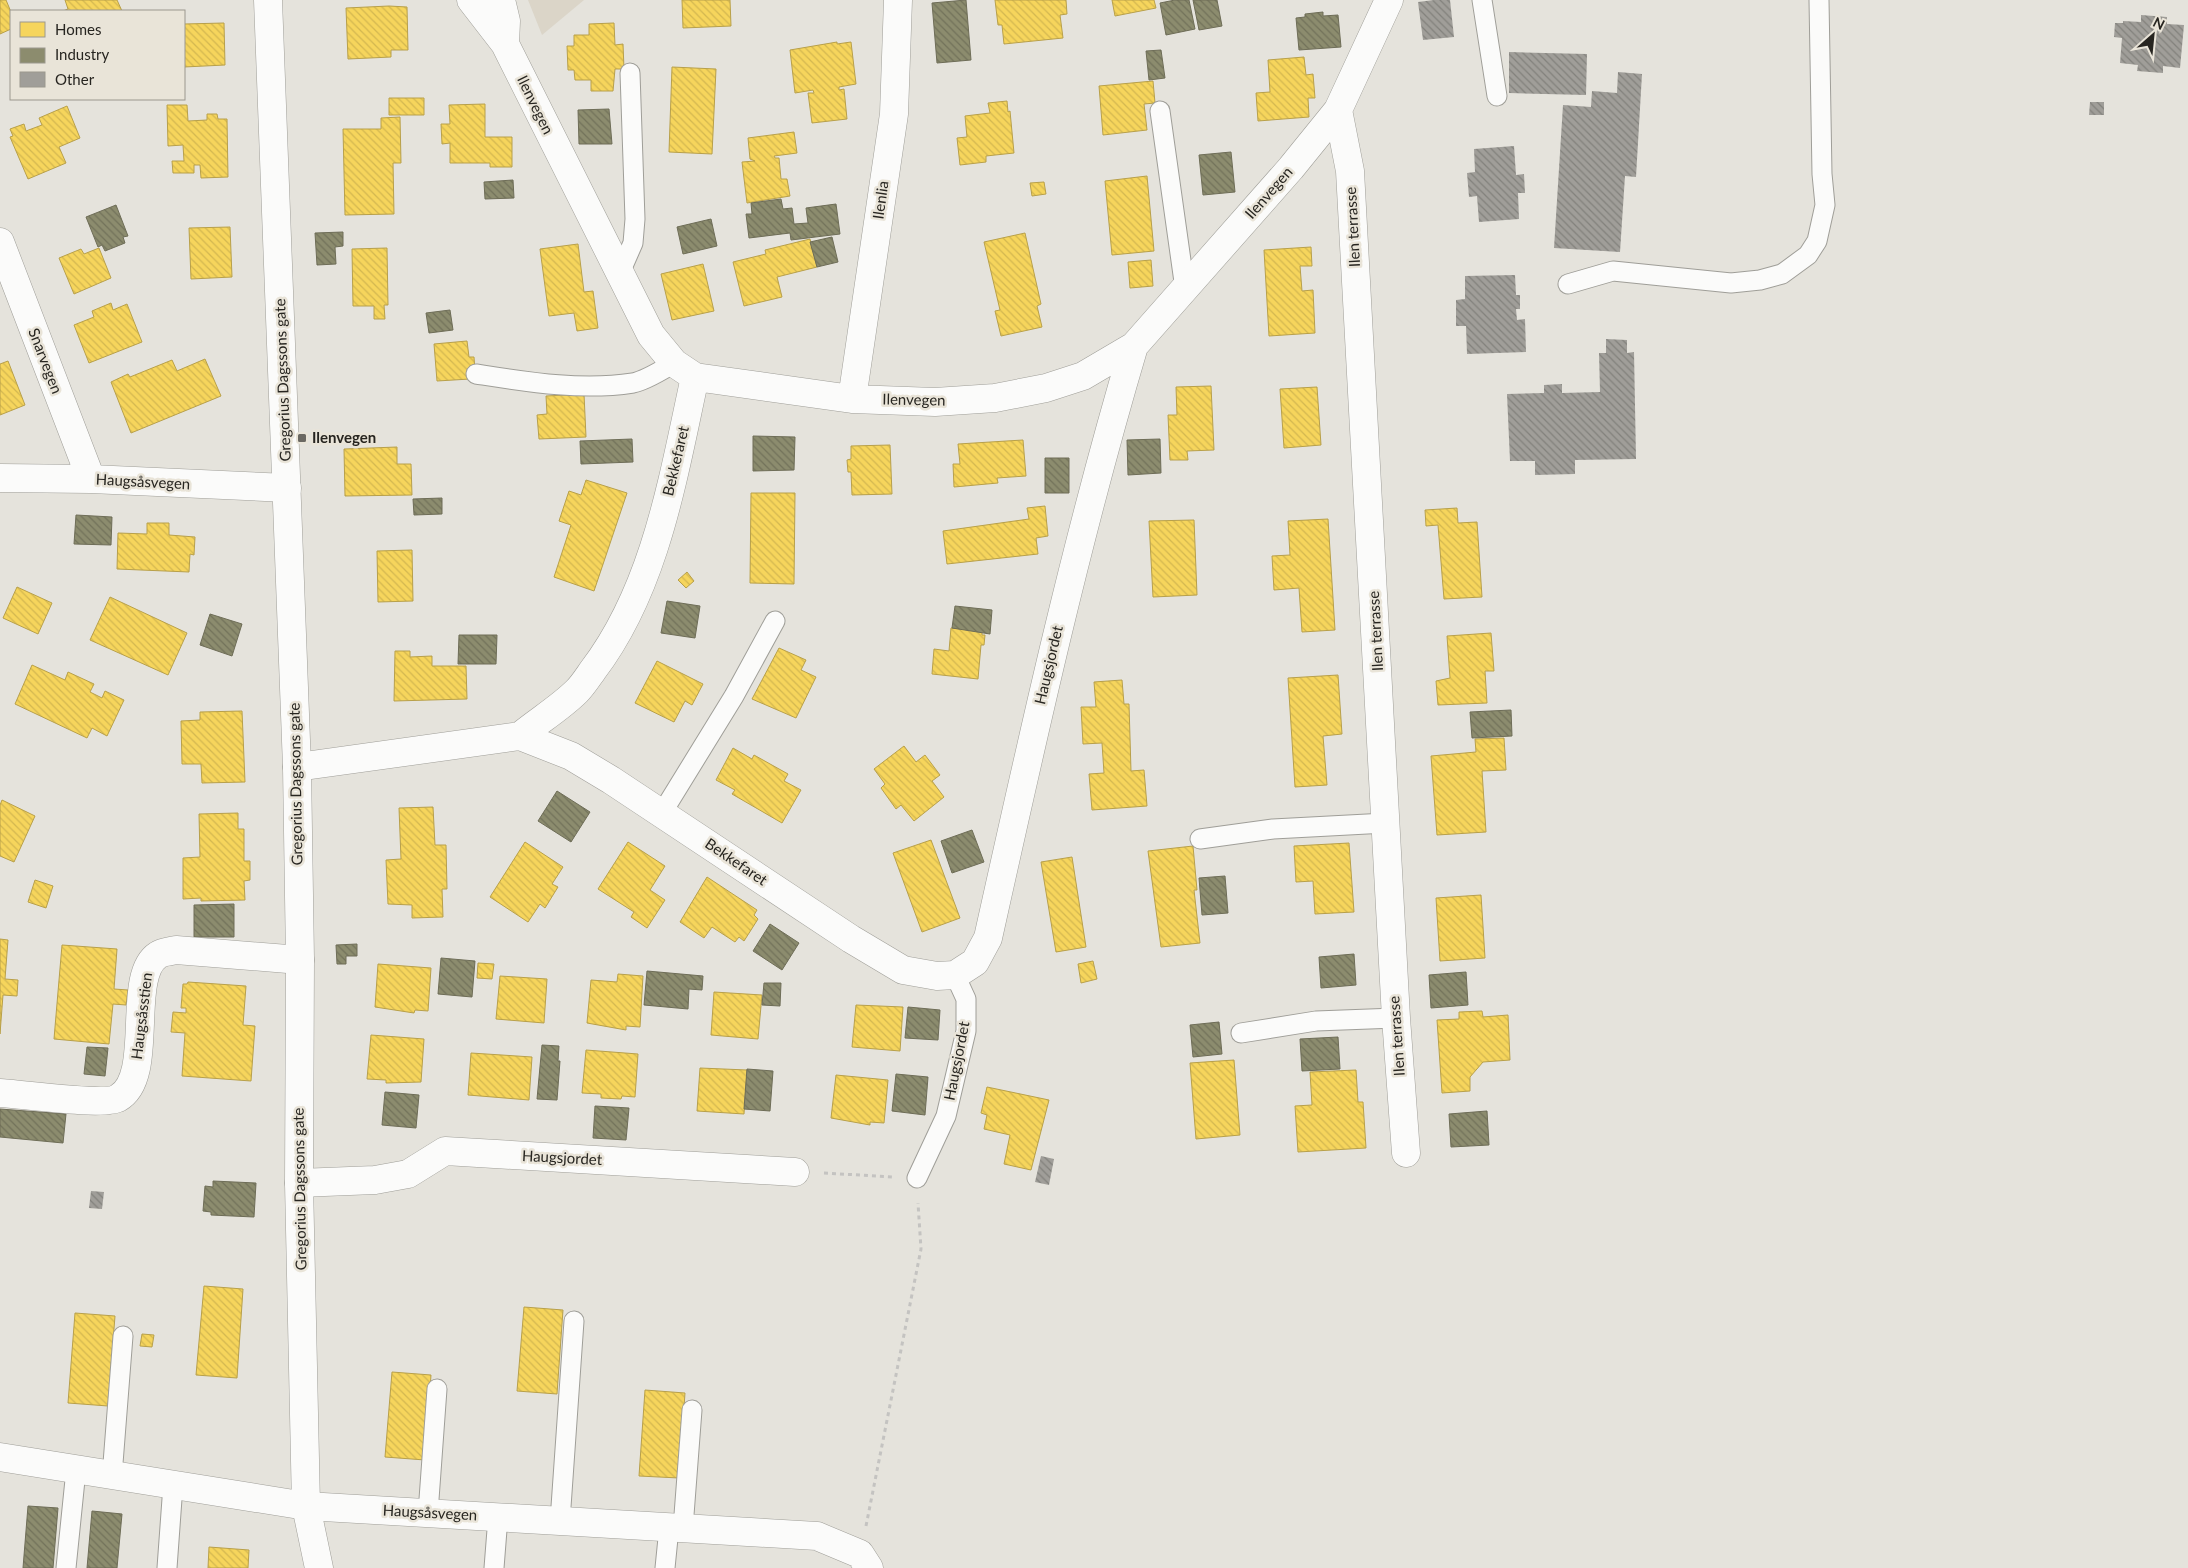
<svg xmlns="http://www.w3.org/2000/svg" width="2188" height="1568" font-family="Lato,sans-serif">
<style>
.built{fill:#dbd5c8}
.homes{fill:url(#homes-back-hatch);stroke:#b8a04a}
.industry{fill:url(#industry-back-hatch);stroke:#6e6d57}
.building{fill:url(#building-back-hatch)}
.lines{fill:none;stroke-linecap:round;stroke-linejoin:round}
.service-casing{stroke:#9f9e98;stroke-width:21}
.minor-casing{stroke:#9f9e98;stroke-width:29}
.tertiary-casing{stroke:#9f9e98;stroke-width:29}
.path{stroke:#c4c3c1;stroke-width:3;stroke-dasharray:4 4;stroke-linecap:butt}
.service{stroke:#fbfbfa;stroke-width:19}
.minor{stroke:#fbfbfa;stroke-width:28}
.tertiary{stroke:#fbfbfa;stroke-width:28}
.poi-dot{fill:#6a6862;stroke:#e9e4d8;stroke-width:2}
.labels{text-anchor:middle;stroke-width:5;stroke-linejoin:round;paint-order:stroke}
.street-label{font-size:15px;fill:#272520;stroke:#e9e4d8}
.poi-label{font-size:15px;font-weight:bold;fill:#272520;stroke:#e9e4d8;text-anchor:start}
</style>
<defs>
<pattern id="homes-back-hatch" width="6" height="6" patternUnits="userSpaceOnUse" patternTransform="scale(1.25)"><rect width="6" height="6" fill="#f6d55c"/><path d="M-1 5l2 2M0 0l6 6M5-1l2 2" fill="none" stroke="#d3b750"/></pattern>
<pattern id="industry-back-hatch" width="6" height="6" patternUnits="userSpaceOnUse" patternTransform="scale(1.25)"><rect width="6" height="6" fill="#8c8c6e"/><path d="M-1 5l2 2M0 0l6 6M5-1l2 2" fill="none" stroke="#72725a"/></pattern>
<pattern id="building-back-hatch" width="6" height="6" patternUnits="userSpaceOnUse" patternTransform="scale(1.25)"><rect width="6" height="6" fill="#a09e99"/><path d="M-1 5l2 2M0 0l6 6M5-1l2 2" fill="none" stroke="#82817c"/></pattern>
</defs>
<rect width="100%" height="100%" fill="#e5e3dc"/>
<!-- built -->
<path class="built" d="M528,0H584L542,35Z"/>
<!-- homes -->
<path class="homes" d="M0,0H6L11,12V29L0,34Z
M65,0H117L122,11H63L68,9Z
M682,0H730L731,26L683,28Z
M995,0H1066L1067,14L1060,15L1063,38L1004,44L1002,25H998Z
M1112,0H1154L1156,8L1115,16Z
M389,6L407,7L408,50H391V57L348,59L346,8Z
M224,23L225,65L184,67V24Z
M614,23L615,45L623,44L624,69H615L613,91H591V80H575L574,70H568L567,46H574V35H589V24Z
M837,42V44L851,42L856,84L839,87V90L844,89L847,119L812,123L808,93H814L813,90L795,93L790,50Z
M1304,57L1306,75L1313,74L1315,98H1308L1309,117L1258,121L1256,93L1270,92L1268,60Z
M672,67L716,69L712,154L669,152Z
M1153,81L1155,103L1144,104L1147,130L1103,135L1099,86Z
M389,98H424V115H389Z
M1007,101L1008,112L1010,111L1014,153L986,156V162L960,165L957,138L967,137L965,116L990,113L988,103Z
M485,104V137H512V167H490V163H450V143L442,144L441,124H450L449,105Z
M167,105H187L188,121L207,120V114H217L218,119H227L228,177L201,178L200,165H194V173H173L172,161H184L183,145L168,146Z
M67,106L80,138L59,147L66,163L28,179L10,137L13,136L10,129L24,124L26,131L42,125L39,118Z
M400,117L401,163H393L394,214L345,215L343,129H381V118Z
M794,132L797,153L774,156L775,158H779L781,179H787L790,196L747,203L742,162L755,161L750,159L748,138Z
M1147,176L1154,251L1112,255L1105,181Z
M1044,182L1046,194L1032,196L1030,183Z
M230,227L232,277L191,279L189,228Z
M1025,233L1041,304L1037,306L1042,327L1001,336L995,311L1000,310L984,242Z
M810,239L817,267L777,277L782,297L744,306L733,262L766,254L765,250Z
M578,244L584,292L593,291L598,328L577,331L574,313L549,316L540,249Z
M1311,247L1312,266H1300L1302,291L1313,290L1315,333L1269,336L1264,250Z
M99,248L111,278L74,294L59,258L81,249L84,254Z
M387,248L388,305H384L385,319H374V306H353L352,249Z
M1151,260L1153,286L1130,288L1128,262Z
M703,264L714,311L672,320L661,274Z
M111,303L113,310L127,304L142,342L89,363L74,325L94,317L92,311Z
M467,341L469,357H474L475,371L470,379L437,381L434,344Z
M205,359L221,396L131,433L111,382L128,374L130,377L172,360L177,371Z
M8,361L25,405L0,415V364Z
M1211,386L1214,450L1187,451L1188,460H1170L1168,415H1177L1176,387Z
M1317,387L1321,445L1284,448L1280,389Z
M584,394L586,437L539,439L537,415L547,414L546,396Z
M1023,440L1026,476L997,478L998,483L954,487L953,464H960L958,444Z
M890,445L892,494L852,495L851,472H848L847,460L851,459V446Z
M397,447V464H411L412,495L345,496L344,449Z
M586,480L627,493L594,591L554,577L571,525L559,521L569,491L581,495Z
M751,493H795L794,584L750,583Z
M1045,506L1048,536L1036,538L1038,554L947,564L943,531L1029,519L1027,508Z
M1457,508L1458,523L1477,522L1482,597L1444,599L1438,525L1426,526L1425,510Z
M1328,519L1335,630L1302,632L1299,588L1274,590L1272,556L1290,555L1288,521Z
M1194,520L1197,595L1153,597L1149,521Z
M147,523H169V535L195,537L194,555L190,554L189,572L117,569L118,533L147,534Z
M412,550L413,601L378,602L377,551Z
M687,572L694,581L686,588L678,580Z
M17,587L52,603L38,634L3,618Z
M110,597L187,633L168,675L90,640Z
M951,628L982,631V635H985L984,645H981L978,679L932,674L934,649L949,651Z
M1491,633L1494,671H1485L1487,703L1438,705L1436,681L1450,678L1447,636Z
M779,648L806,660L801,670L816,677L796,718L752,699Z
M395,651H410V657L432,656V666H466L467,699L394,701Z
M657,661L703,684L692,705L685,701L674,722L635,703Z
M32,665L65,680L68,672L94,684L90,692L102,698L105,691L124,700L107,736L92,728L87,738L15,704Z
M1338,675L1342,734L1323,736L1327,785L1295,787L1288,678Z
M1122,680L1124,704H1129L1131,771L1144,770L1147,806L1092,810L1089,774L1104,773L1102,743L1083,744L1081,707H1096L1094,682Z
M242,711L245,782L202,783L201,764H182L181,721L200,720V712Z
M1504,738L1506,770L1482,771L1486,832L1437,835L1431,756L1476,752L1475,739Z
M904,746L916,762L925,755L940,775L932,781L944,797L914,821L901,805L896,809L881,788L885,784L874,769Z
M733,748L752,759L754,755L788,774L784,781L801,790L782,823L732,794L735,790L716,780Z
M2,800L35,816L14,862L0,856V805Z
M433,807L435,845H446L447,889H442L443,917L412,918V905L388,904L386,860L401,859L399,808Z
M238,813V829H244V861H250V880L244,881L245,900L201,901V898L183,899V858L200,857L199,814Z
M931,840L960,918L922,932L893,853Z
M525,842L563,867L552,884L558,887L545,908L540,904L528,922L490,897Z
M628,842L665,866L650,890L665,900L647,928L631,917L634,912L598,889Z
M1349,843L1354,912L1315,914L1313,881L1296,882L1294,846Z
M1193,846L1197,890H1194L1200,943L1161,947L1148,851Z
M1072,857L1086,947L1056,952L1041,862Z
M707,877L757,910L754,915L758,919L744,941L739,937L735,942L712,927L704,938L680,922Z
M35,880L53,886L46,908L28,902Z
M1481,895L1485,958L1440,961L1436,898Z
M0,939L8,940L5,979L18,980L17,996L3,995L0,1034Z
M62,945L117,949L114,989L128,990L126,1005L113,1004L109,1044L54,1039Z
M1093,961L1097,979L1081,983L1078,964Z
M478,963L494,964L492,979L477,978Z
M378,964L431,968L428,1011L415,1010L414,1013L375,1007Z
M618,974L643,976L640,1027L626,1026V1030L587,1023L591,980L617,982Z
M500,976L547,979L544,1023L496,1019Z
M188,982L246,986L243,1025L255,1026L251,1081L182,1076L185,1033L171,1032L173,1012L186,1013V1008H181L183,984H187Z
M714,992L762,995L758,1039L711,1035Z
M856,1005L903,1007L900,1051L852,1047Z
M1482,1011L1483,1017L1508,1015L1510,1060L1483,1062L1470,1077V1091L1442,1093L1437,1020L1459,1019V1012Z
M371,1035L424,1039L421,1082L386,1083V1080L367,1079Z
M586,1050L638,1054L635,1097L622,1096L621,1099L601,1098V1094L582,1093Z
M471,1053L532,1057L529,1100L468,1095Z
M1234,1060L1240,1135L1196,1139L1190,1063Z
M700,1068L747,1070L744,1114L697,1111Z
M1356,1070L1358,1102H1363L1366,1148L1298,1152L1295,1106L1312,1105L1310,1072Z
M836,1075L888,1080L884,1123L870,1122V1125L831,1118Z
M987,1087L1049,1100L1031,1170L1004,1164L1010,1135L984,1129L987,1115L981,1113Z
M204,1286L243,1289L237,1378L196,1375Z
M524,1307L563,1310L557,1394L517,1391Z
M75,1313L115,1316L108,1406L68,1403Z
M142,1334L154,1335L152,1347L140,1346Z
M392,1372L431,1375L425,1460L385,1457Z
M645,1390L685,1393L679,1478L639,1476Z
M209,1547L249,1550L248,1568H208Z"/>
<!-- industry -->
<path class="industry" d="M966,0L971,60L937,63L932,3Z
M1175,0H1189L1195,29L1166,35L1160,3Z
M1193,0H1217L1222,26L1199,30Z
M1323,12V16L1338,15L1341,47L1299,50L1296,18L1305,17V14Z
M1161,50L1165,78L1149,80L1146,51Z
M609,109L612,144H579L578,110Z
M1231,152L1235,192L1203,195L1199,155Z
M513,180L514,198L485,199L484,182Z
M781,199L783,209L792,208L794,224L808,223L806,208L836,204L840,234L791,240L790,233L749,238L746,214H752L751,203Z
M116,205L128,236L123,237L125,243L105,251L102,245L98,247L86,217Z
M711,219L717,246L683,254L677,227Z
M343,232V246L335,247L336,264L317,265L315,233Z
M832,237L838,262L817,267L810,242Z
M450,310L453,330L429,333L426,313Z
M753,436L795,437L794,470L753,471Z
M632,439L633,462L581,464L580,441Z
M1160,439L1161,473L1128,475L1127,440Z
M1045,458H1069V493H1045Z
M442,498V514L414,515L413,499Z
M76,515L112,517L111,545L74,544Z
M667,601L700,606L695,638L661,633Z
M955,606L992,610L990,634L952,628Z
M210,614L242,624L232,656L200,645Z
M459,635H497L496,664H458Z
M1511,710L1512,736L1472,738L1470,712Z
M557,791L590,812L571,842L538,821Z
M972,830L984,862L952,873L941,841Z
M1225,876L1228,913L1202,915L1199,878Z
M234,904V937H194V905Z
M770,924L799,943L782,970L753,951Z
M357,944V956H346V964H337L336,945Z
M1354,954L1356,985L1321,988L1319,957Z
M441,958L475,961L472,997L438,994Z
M647,971L703,976L702,990L689,989L688,1009L644,1005Z
M1466,972L1468,1005L1431,1008L1429,975Z
M764,983H781L780,1006L762,1005Z
M908,1007L940,1010L938,1040L905,1038Z
M1219,1022L1222,1054L1193,1057L1190,1025Z
M1338,1037L1340,1069L1302,1071L1300,1039Z
M542,1045L559,1046L558,1061H560L557,1100L537,1099Z
M87,1047L108,1048L105,1076L84,1074Z
M747,1069L773,1071L770,1111L744,1109Z
M896,1074L928,1077L925,1115L892,1111Z
M385,1092L419,1095L416,1128L382,1125Z
M595,1106L629,1108L626,1140L593,1138Z
M0,1109L66,1114L63,1143L0,1137Z
M1487,1111L1489,1145L1451,1147L1449,1114Z
M213,1181L256,1183L254,1217L211,1215V1212L203,1211L205,1186L213,1187Z
M28,1506L58,1508L53,1568H23Z
M92,1511L122,1514L117,1568H87Z"/>
<!-- building -->
<path class="building" d="M1434,0H1450L1454,37L1423,40L1418,2Z
M2141,15L2167,17V24L2184,25L2180,68L2163,66V73L2137,71L2138,65L2120,63L2122,38L2114,37L2115,23H2123V21L2141,22Z
M1509,52L1587,54L1586,95L1509,93Z
M1618,72L1642,74L1636,177L1625,176L1620,252L1554,248L1563,105L1591,107L1592,91L1617,93Z
M2090,102H2104V115H2089Z
M1514,146L1516,175L1524,174L1525,193H1518L1519,219L1479,222L1477,196L1469,197L1467,173L1475,172L1474,149Z
M1515,275L1516,295H1520V309H1516L1517,320L1525,319L1526,352L1467,354L1466,326H1456V300L1465,299V276Z
M1606,339L1627,340V353L1634,352L1636,459L1575,460V474L1535,475V461H1510L1507,394L1544,393V385L1562,384V393L1600,392L1599,353H1606Z
M1041,1156L1054,1159L1049,1185L1035,1182Z
M91,1191L104,1192L102,1209L89,1208Z"/>
<g class="lines">
<!-- service casing -->
<g class="service-casing">
<path id="service" d="M1482,0L1497,96
M1160,111L1185,289
M619,275L633,243L635,219L630,73
M1568,284L1613,271L1731,283L1760,280L1782,274L1808,255L1817,241L1825,205L1822,174L1819,0
M476,374C528,382 581,391 633,383C647,380 662,370 674,363
M662,813L734,696L775,621
M1200,839L1273,829L1386,823
M1241,1033L1316,1021L1396,1018
M917,1178L946,1116L966,1031V999L955,975
M112,1476L123,1336
M428,1513L437,1389
M560,1521L574,1321
M683,1528L692,1410
M66,1568L76,1470
M167,1568L173,1485
M494,1568L498,1517
M665,1568L669,1528"/>
</g>
<!-- minor casing -->
<g class="minor-casing">
<path id="minor" d="M471,0L505,44L651,335L674,363L695,377L852,399L935,402L995,398L1046,388L1083,376L1134,346L1291,168L1338,110L1389,0
M501,0L506,21L505,44
M1338,110L1350,171L1396,1018L1406,1153
M0,242L91,479
M852,399L894,114L898,0
M0,478L91,479L287,488
M520,736C538,721 560,708 577,691C583,685 588,677 593,670C656,587 673,477 695,377
M297,767L520,736L571,756L611,780L851,939L903,970L937,976L955,975L975,962L988,938C1032,740 1076,541 1134,346
M0,1093C20,1094 105,1106 118,1098C156,1077 125,976 158,955C162,952 171,951 176,950L300,960
M299,1183L375,1180L408,1174L445,1151L795,1172
M0,1457L306,1506L817,1536L860,1554L869,1568"/>
</g>
<!-- tertiary casing -->
<g class="tertiary-casing">
<path id="tertiary" d="M268,0L297,767L300,960L299,1183L306,1506L319,1568"/>
</g>
<!-- path -->
<path class="path" d="M824,1173L893,1177
M866,1526L921,1249L918,1203"/>
<!-- service -->
<use href="#service" class="service"/>
<!-- minor -->
<use href="#minor" class="minor"/>
<!-- tertiary -->
<use href="#tertiary" class="tertiary"/>
</g>
<!-- markers -->
<rect class="poi-dot" x="297" y="433" width="10" height="10" rx="2.5"/>
<g class="labels">
<!-- street labels -->
<g class="street-label">
<text transform="translate(535 105) rotate(64)" y="5">Ilenvegen</text>
<text transform="translate(1269 193) rotate(-49)" y="5">Ilenvegen</text>
<text transform="translate(881 200) rotate(-82)" y="5">Ilenlia</text>
<text transform="translate(1353 227) rotate(-93)" y="5">Ilen terrasse</text>
<text transform="translate(45 361) rotate(69)" y="5">Snarvegen</text>
<text transform="translate(283 380) rotate(-92)" y="5">Gregorius Dagssons gate</text>
<text transform="translate(914 400) rotate(1)" y="5">Ilenvegen</text>
<text transform="translate(676 461) rotate(-77)" y="5">Bekkefaret</text>
<text transform="translate(143 482) rotate(3)" y="5">Haugsåsvegen</text>
<text transform="translate(1376 631) rotate(-93)" y="5">Ilen terrasse</text>
<text transform="translate(1049 665) rotate(-77)" y="5">Haugsjordet</text>
<text transform="translate(296 784) rotate(-91)" y="5">Gregorius Dagssons gate</text>
<text transform="translate(736 862) rotate(34)" y="5">Bekkefaret</text>
<text transform="translate(142 1016) rotate(-83)" y="5">Haugsåsstien</text>
<text transform="translate(1397 1036) rotate(-94)" y="5">Ilen terrasse</text>
<text transform="translate(957 1061) rotate(-79)" y="5">Haugsjordet</text>
<text transform="translate(562 1158) rotate(3)" y="5">Haugsjordet</text>
<text transform="translate(300 1189) rotate(-91)" y="5">Gregorius Dagssons gate</text>
<text transform="translate(430 1513) rotate(3)" y="5">Haugsåsvegen</text>
</g>
<!-- poi labels -->
<g class="poi-label">
<text x="312" y="443">Ilenvegen</text>
</g>
</g>
<!-- legend -->
<rect x="10" y="10" width="175" height="90" fill="#e9e4d8" stroke="#9b988e"/>
<rect x="20" y="22" width="25" height="15" fill="#f6d55c" stroke="#9b988e"/>
<text x="55" y="35" font-size="15" fill="#272520">Homes</text>
<rect x="20" y="48" width="25" height="15" fill="#8c8c6e" stroke="#9b988e"/>
<text x="55" y="60" font-size="15" fill="#272520">Industry</text>
<rect x="20" y="72" width="25" height="15" fill="#a09e99" stroke="#9b988e"/>
<text x="55" y="85" font-size="15" fill="#272520">Other</text>
<!-- north arrow -->
<g transform="translate(2153 35) rotate(27)" stroke="#e9e4d8" stroke-width="4" paint-order="stroke">
<path d="M0-4L9 19L0 12L-9 19Z" fill="#272520"/>
<text y="-8" font-size="14" font-weight="bold" text-anchor="middle" fill="#272520">N</text>
</g>
</svg>
